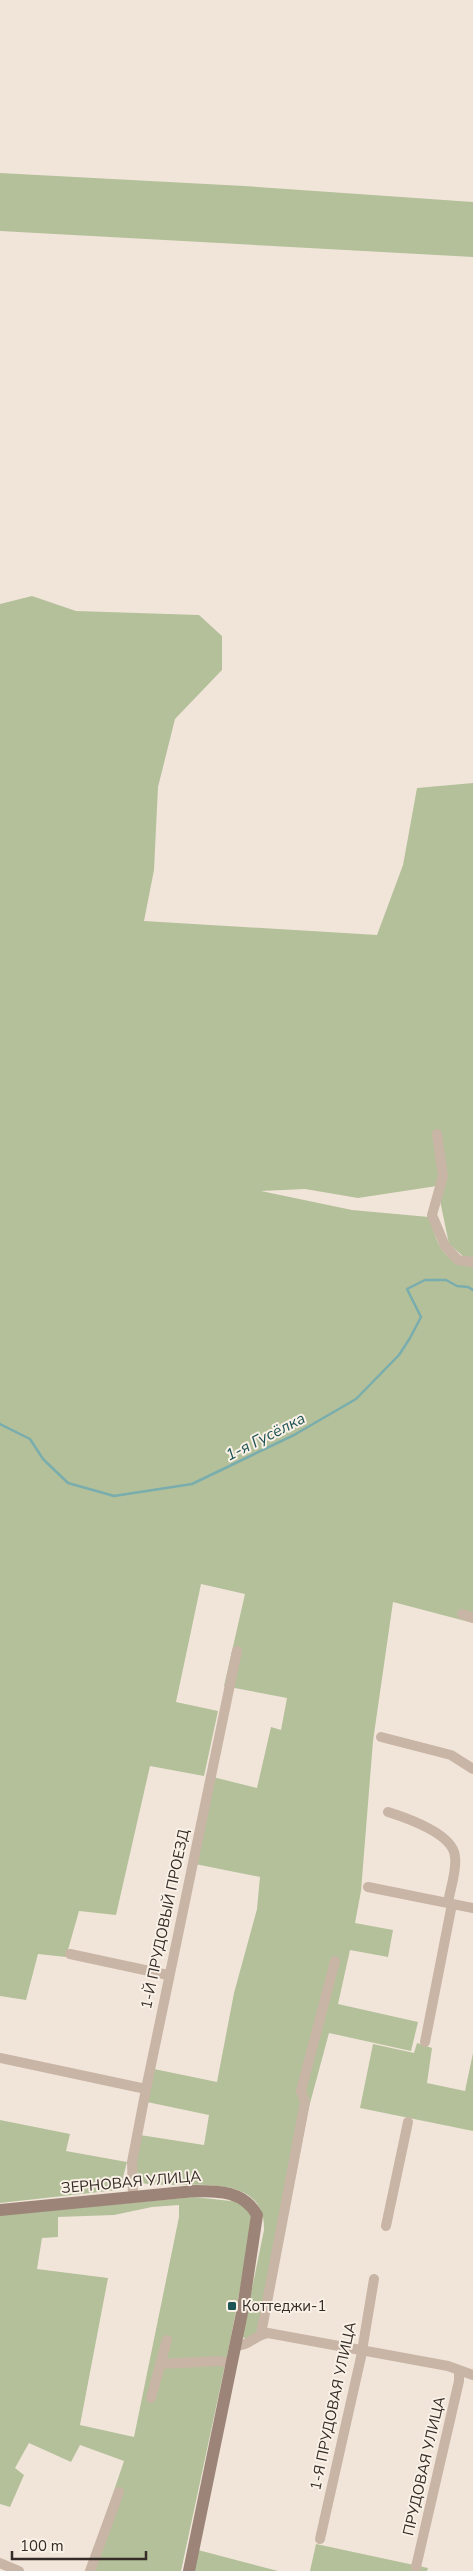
<svg xmlns="http://www.w3.org/2000/svg" width="473" height="2571" font-family="'Nunito Sans',sans-serif">
<style>
.green{fill:#b4c09a;fill-rule:evenodd}
.lines{fill:none;stroke-linecap:round;stroke-linejoin:round}
.stream{stroke:#79adae;stroke-width:2.5}
.street{stroke:#c9b5a6;stroke-width:10}
.secondary{stroke:#9c8478;stroke-width:12}
.poi-dot{fill:#1d5456;stroke:#f9f0e6;stroke-width:2}
.labels{text-anchor:middle;stroke-width:4;stroke-linejoin:round;paint-order:stroke}
.street-label{font-size:15px;fill:#352b27;stroke:#f9f0e6}
.poi-label{font-size:15px;fill:#352b27;stroke:#f9f0e6;text-anchor:start}
.water-label{font-size:16px;font-style:italic;fill:#1d5456;stroke:#f9f0e6}
</style>
<rect width="100%" height="100%" fill="#f1e5da"/>
<!-- green -->
<path class="green" d="M0,173L244,186L473,202V257L0,231Z
M32,596L76,611L199,615L222,636V670L175,719L158,787L154,870L144,921L377,935L403,865L417,788L473,783V1258L464,1257L449,1244L437,1186L358,1198L305,1189L261,1191L352,1210L429,1217C439,1246 440,1261 473,1264V1623L393,1602L373,1741L361,1891L355,1923L393,1930L388,1957L350,1950L338,2004L418,2022L411,2051L329,2033L309,2107L266,2327L247,2339L242,2337L264,2230C266,2167 179,2191 142,2183C132,2168 137,2151 140,2135L204,2145L209,2115L147,2102L154,2069L217,2082L234,1993L257,1909L260,1877L195,1864L213,1777L257,1788L271,1727L281,1730L287,1698L224,1686L245,1594L201,1584L176,1702L218,1711L204,1776L150,1766L116,1915L79,1911L66,1957L38,1954L26,2000L0,1996V604Z
M417,2043L432,2048L427,2083L465,2091L473,2053V2131L360,2108L373,2044L414,2053Z
M0,2120L70,2134L66,2151L127,2162L121,2185L117,2190L0,2203Z
M194,2197L240,2202L252,2216V2225L230,2342L181,2571H95L93,2552L124,2461L80,2445L71,2462L29,2443L15,2468L24,2475L10,2507L0,2504V2215ZM179,2205V2217L134,2437L80,2425L108,2278L37,2269L42,2238L58,2237V2217L114,2215L152,2207Z
M316,2544L428,2568L427,2571H310Z
M198,2550L278,2571H194Z"/>
<g class="lines">
<!-- stream -->
<path class="stream" d="M0,1424L30,1439L43,1459L68,1483L114,1496L192,1484L294,1435L356,1399L399,1355L410,1338L421,1317L407,1289L425,1280H446L457,1286L468,1287L473,1290"/>
<!-- street -->
<path class="street" d="M437,1134L443,1176L432,1215L445,1246L458,1260L473,1262
M462,1614L473,1618
M381,1737L451,1755L473,1769
M388,1812C407,1818 454,1834 455,1857C457,1871 450,1889 448,1903
M368,1887L473,1908
M70,1954L168,1975
M425,2042L452,1904
M0,2058L146,2089
M133,2195L132,2162L146,2089L237,1651
M386,2226L408,2122
M261,2334L305,2102L301,2091L335,1961
M235,2346C249,2346 255,2335 268,2333L448,2366L473,2375
M160,2364L218,2361L232,2363
M151,2398L167,2340
M320,2539L361,2357L374,2279
M0,2563L19,2571
M416,2567L459,2381V2371
M90,2571L119,2492"/>
<!-- secondary -->
<path class="secondary" d="M0,2210L195,2191C219,2191 244,2191 257,2215L243,2308L189,2571"/>
</g>
<!-- markers -->
<rect class="poi-dot" x="227" y="2301" width="10" height="10" rx="2.5"/>
<g class="labels">
<!-- street labels -->
<g class="street-label">
<text transform="translate(165 1919) rotate(-78)" y="5">1-Й ПРУДОВЫЙ ПРОЕЗД</text>
<text transform="translate(131 2182) rotate(-5)" y="5">ЗЕРНОВАЯ УЛИЦА</text>
<text transform="translate(333 2406) rotate(-78)" y="5">1-Я ПРУДОВАЯ УЛИЦА</text>
<text transform="translate(424 2466) rotate(-77)" y="5">ПРУДОВАЯ УЛИЦА</text>
</g>
<!-- poi labels -->
<g class="poi-label">
<text x="242" y="2311">Коттеджи-1</text>
</g>
<!-- water labels -->
<g class="water-label">
<text transform="translate(265 1436) rotate(-27)" y="6">1-я Гусёлка</text>
</g>
</g>
<!-- scale -->
<path d="M12 2551v8h134v-8" fill="none" stroke="#352b27" stroke-width="2.5"/>
<text x="20" y="2551" font-size="15" fill="#352b27" stroke="#f9f0e6" stroke-width="4" paint-order="stroke">100 m</text>
</svg>
